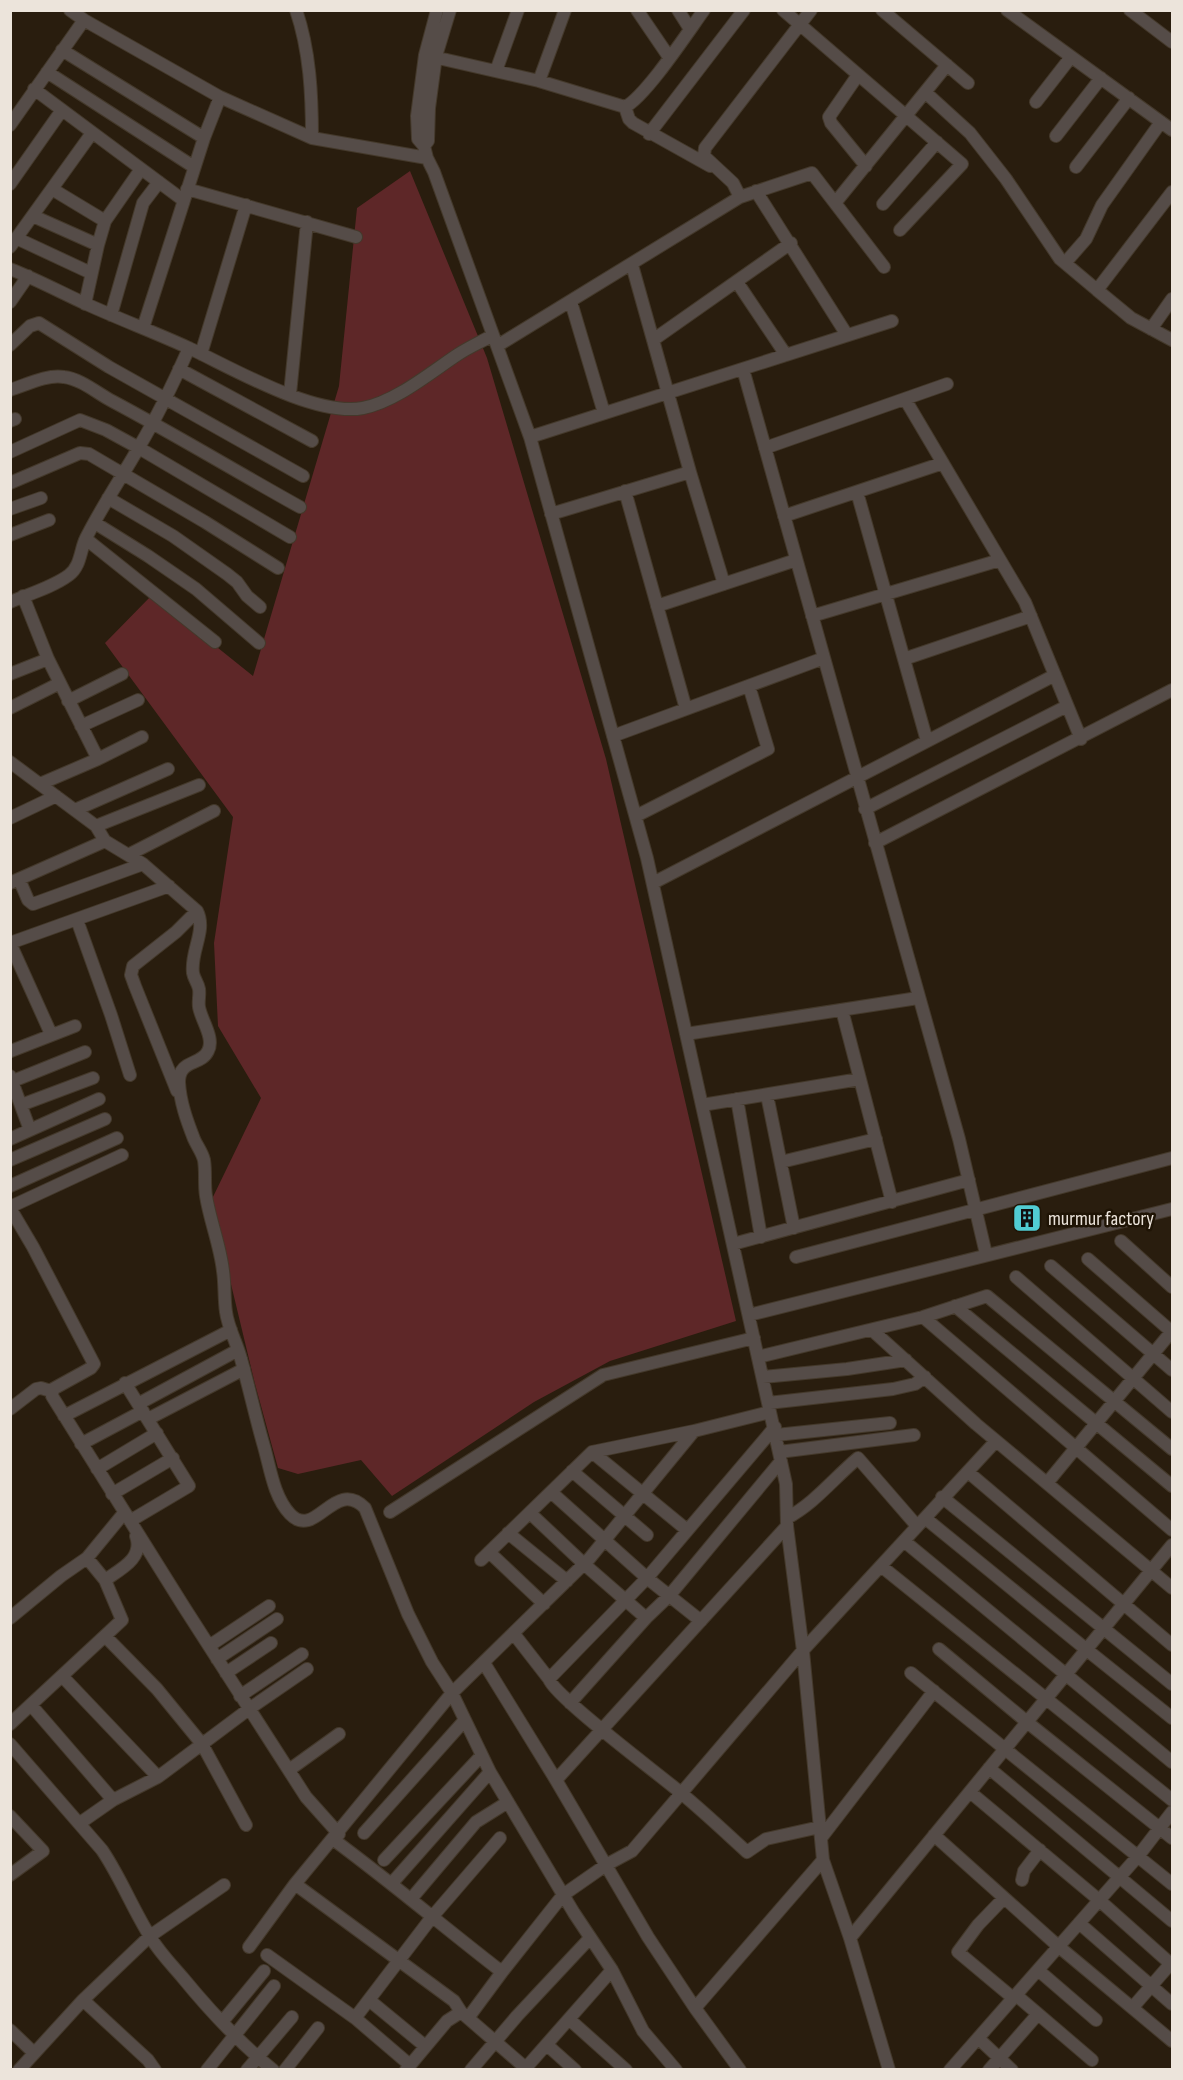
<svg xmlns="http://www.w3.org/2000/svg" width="1183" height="2080" font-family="'Sofia Sans Condensed',sans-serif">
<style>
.green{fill:#5e2728}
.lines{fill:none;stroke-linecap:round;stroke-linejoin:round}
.minor-casing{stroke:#44392b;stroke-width:14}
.minor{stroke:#554c48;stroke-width:12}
.labels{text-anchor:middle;stroke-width:5;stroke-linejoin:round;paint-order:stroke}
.poi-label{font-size:20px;fill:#ece4db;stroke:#1f1405;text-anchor:start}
</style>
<rect width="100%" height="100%" fill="#291d0e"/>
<!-- green -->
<path class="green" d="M410,171L487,358L606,759L736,1321L610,1361L534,1402L392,1496L361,1460L298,1474L278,1468L255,1384L211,1201L261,1098L218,1026L214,943L233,817L105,643L152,595L253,676L339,386L357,208Z"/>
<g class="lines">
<!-- minor casing -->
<g class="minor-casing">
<path id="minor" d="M70,10L84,20L220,97L312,138L427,158
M296,10C310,51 312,95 312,138
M437,10L425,55L417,116L418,139L424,146L427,158L434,172L530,437L647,858L786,1484L787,1526L803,1651L823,1860L850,1938L889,2070
M637,10L669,57
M678,10L690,29
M783,10L962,164L900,230
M882,10L968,83
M1007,10L1172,130
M1130,10L1172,42
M62,50L204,138
M425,55L539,81L625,107C646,96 688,32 704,10
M496,71L518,10
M47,72L194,167
M858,75L829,117L831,123L866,166
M539,81L565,10
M34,89L183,200
M925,92L970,133L1006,179L1060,259L1097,290
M1036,102L1071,57
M625,107L629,119L633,123L710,166
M10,125L84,20
M649,134L744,10
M1056,136L1101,78
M424,146L428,141L429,108L436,56L450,10
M1076,167L1129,98
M10,184L62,110
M52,189L105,221
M187,189L356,237
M756,191L847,335
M1172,192L1097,290L1131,318L1172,340
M740,197L812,173L884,267
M835,203L947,65
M883,204L937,142
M33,216L98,245
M16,238L91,273
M10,247L92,133
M1065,263L1086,239L1102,205L1161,122
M10,269C36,279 60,292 84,303C119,319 154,332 189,348C232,368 315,417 363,408C395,402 430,373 457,355C469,347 481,342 493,335
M737,282L786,355
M10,302L28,276
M571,302L604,413
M85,304L98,245L105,221L141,169
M111,315L143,203L159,182
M143,328L204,138L220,97
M1151,329L1172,299
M653,340L791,243
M10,345L30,326L39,323L109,367L303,476
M497,346L740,197L733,183L704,156L705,148L811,10
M201,354L246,205
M179,369L312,441
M743,369L959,1139L986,1254
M10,390C26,385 47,374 64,377C81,379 97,393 112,401C176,435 237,472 300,507
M290,394L307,222
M905,399L1025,602L1081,739
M10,421L15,419
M530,437L892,321
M765,448L947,384
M10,452L80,420L106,430L139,448L290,537
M690,472L724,584
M10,483L80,453L89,454L205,522L278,568
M625,491L686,709
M857,492L927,741
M108,498L173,536L227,574L237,582L247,596L260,607
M10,509L41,498
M551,514L690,472L632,265
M784,516L943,463
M95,523L148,556L196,589L259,643
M10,535L49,520
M86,539L215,642
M23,596L48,659L98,759
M10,602C29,594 53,587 69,575C81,566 80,550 86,538C102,506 122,477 139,447C158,415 174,382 189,348
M657,606L796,560
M812,616L1000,560
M904,659L1031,616
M10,674L48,659
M68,701L122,674
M10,708L60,683
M81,726L138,700
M613,736L824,658
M10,762L96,826L105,841L143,864L197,911C207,931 190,951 193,973C194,979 198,983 199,989C200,995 198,1001 199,1007C201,1020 215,1038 208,1051C201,1066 179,1059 179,1082C180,1102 187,1121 194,1139C197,1146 202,1152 204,1160C206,1172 204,1183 206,1196C210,1221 220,1245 223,1271C225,1284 224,1299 226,1312C228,1328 237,1343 241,1359C249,1387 255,1415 263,1443C270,1466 273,1496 290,1514C316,1541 334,1477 365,1508L408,1614L432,1662L452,1693L490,1772L574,1913L612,1970L643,2031L676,2070
M40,784L98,759L142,737
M865,809L1067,706
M75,810L168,769
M636,816L768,749L749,686
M10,818L56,796
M96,826L199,785
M875,843L1172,690
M128,855L214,811
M19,879L28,900L33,904L143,864
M10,883L105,841
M653,883L1055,675
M77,920L111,1015L130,1075
M842,1010L892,1202
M51,1034L10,943L169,886
M686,1034L918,998
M11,1051L75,1026
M10,1076L30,1130
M13,1081L85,1052
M177,1091L135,986L131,975L133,966L176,932L197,911
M767,1095L794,1228
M737,1099L761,1237
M21,1105L93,1078
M702,1105L860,1079
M10,1139L99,1099
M10,1160L105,1119
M781,1162L876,1139
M10,1186L117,1138
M10,1207L122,1155
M10,1208L33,1247L94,1364L91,1368L53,1389L52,1396L184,1607L306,1797L339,1834
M1121,1241L1172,1287
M733,1244L969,1180
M796,1257L1172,1158
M1088,1259L1172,1332
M1051,1266L1172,1370
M1016,1277L1172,1412
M955,1306L1172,1486
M749,1315L1172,1209
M923,1317L1172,1530
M872,1330L976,1424L1172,1588
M758,1357L923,1317L987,1296L1172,1449
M763,1377L847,1369L906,1360
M125,1383L189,1486L130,1521
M768,1403L893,1389L915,1384L925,1377
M138,1404L238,1350
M10,1409L36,1389L41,1388L51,1391
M64,1416L231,1330
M148,1419L244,1369
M776,1435L890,1423
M81,1444L143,1411
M592,1452L687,1530
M779,1452L914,1435
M97,1469L157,1433
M572,1471L647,1535
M968,1472L1172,1645
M1047,1483L1172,1331
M551,1492L647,1578L701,1621
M112,1494L173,1458
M942,1497L1172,1684
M390,1512L603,1375L754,1338
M530,1513L584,1564L646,1618
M787,1518C815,1503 834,1478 858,1458L917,1526
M925,1518L1087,1650L1172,1718
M508,1533L567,1581
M904,1541L1172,1762
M489,1552L544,1604
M87,1558L105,1580
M481,1560L592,1452L694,1431L770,1412
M881,1566L1172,1800
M10,1618L61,1576L87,1558L124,1513
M514,1634L549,1679C555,1697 660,1775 681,1793C704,1812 725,1832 747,1852L766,1839L820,1827
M105,1636L157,1689L202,1744L246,1825
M209,1646L269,1606
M939,1649L1027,1722L1172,1838
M217,1659L277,1619
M484,1663L556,1780L648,1937L695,2008L740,2070
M226,1673L271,1643
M911,1673L1172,1884
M62,1676L158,1777
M549,1679L647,1578L775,1427
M240,1696L302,1654
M570,1703L646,1618L669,1596L781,1461
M31,1705L113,1800L80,1823
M10,1724L122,1620L105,1580C121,1569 144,1558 136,1536
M10,1744L102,1850C121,1878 133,1910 151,1938C160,1953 172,1965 183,1978C210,2011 240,2043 273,2070
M989,1768L1172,1921
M289,1770L339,1734
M556,1780L787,1526
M970,1792L1099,1900L1172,1965
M113,1800L158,1777L249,1709L307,1669
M10,1816L43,1851L10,1875
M364,1833L464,1721
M934,1835L1058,1946L1172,2041
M821,1838L934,1691
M334,1840C391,1882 445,1928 502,1972
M384,1860L481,1756
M1022,1880L1024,1871L1040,1850
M392,1883L490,1772
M1004,1898L978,1925L958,1952L1013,1998L1016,1995L1092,2060
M411,1899L476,1822L508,1802
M1079,1923L1172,2004
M850,1938L1172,1545
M249,1947L295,1884
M267,1955L355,2018L410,2065
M1038,1970L1096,2020
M83,2000L148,2060L155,2070
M369,2000L425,2046
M1133,2007L1172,1962
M695,2008L823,1860
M355,2018L432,1917L500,1838
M468,2018L502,1972L563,1895L606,1865L632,1851L805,1648L996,1441
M570,2020L626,2070
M222,2022L264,1971
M10,2030L34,2053
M978,2038L1012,2070
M547,2045L575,2070
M19,2070L83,2000L150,1936L224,1885
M207,2070L274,1986
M247,2070L292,2017
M285,2070L318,2028
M406,2070L447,2021L461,2012
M471,2070L517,2016L590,1938
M524,2070L612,1970
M528,2070L461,2012L454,2001L295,1884L452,1693L589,1559L694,1431
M950,2070L1139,1855L1172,1812
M989,2070L1038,2014"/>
</g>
<!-- minor -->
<use href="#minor" class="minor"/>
</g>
<!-- icons -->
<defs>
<g id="building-square" transform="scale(1.5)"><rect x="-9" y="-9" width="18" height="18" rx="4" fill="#51ccd3" stroke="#1f1405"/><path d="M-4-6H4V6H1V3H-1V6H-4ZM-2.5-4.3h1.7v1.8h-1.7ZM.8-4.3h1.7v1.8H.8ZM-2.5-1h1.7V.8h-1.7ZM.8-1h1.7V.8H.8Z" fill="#111"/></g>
</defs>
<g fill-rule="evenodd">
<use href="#building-square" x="1027" y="1218"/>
</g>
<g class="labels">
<!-- poi labels -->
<g class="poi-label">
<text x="1048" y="1225">murmur factory</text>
</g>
</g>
<!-- border -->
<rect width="1183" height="2080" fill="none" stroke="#ece4db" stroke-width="24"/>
</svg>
